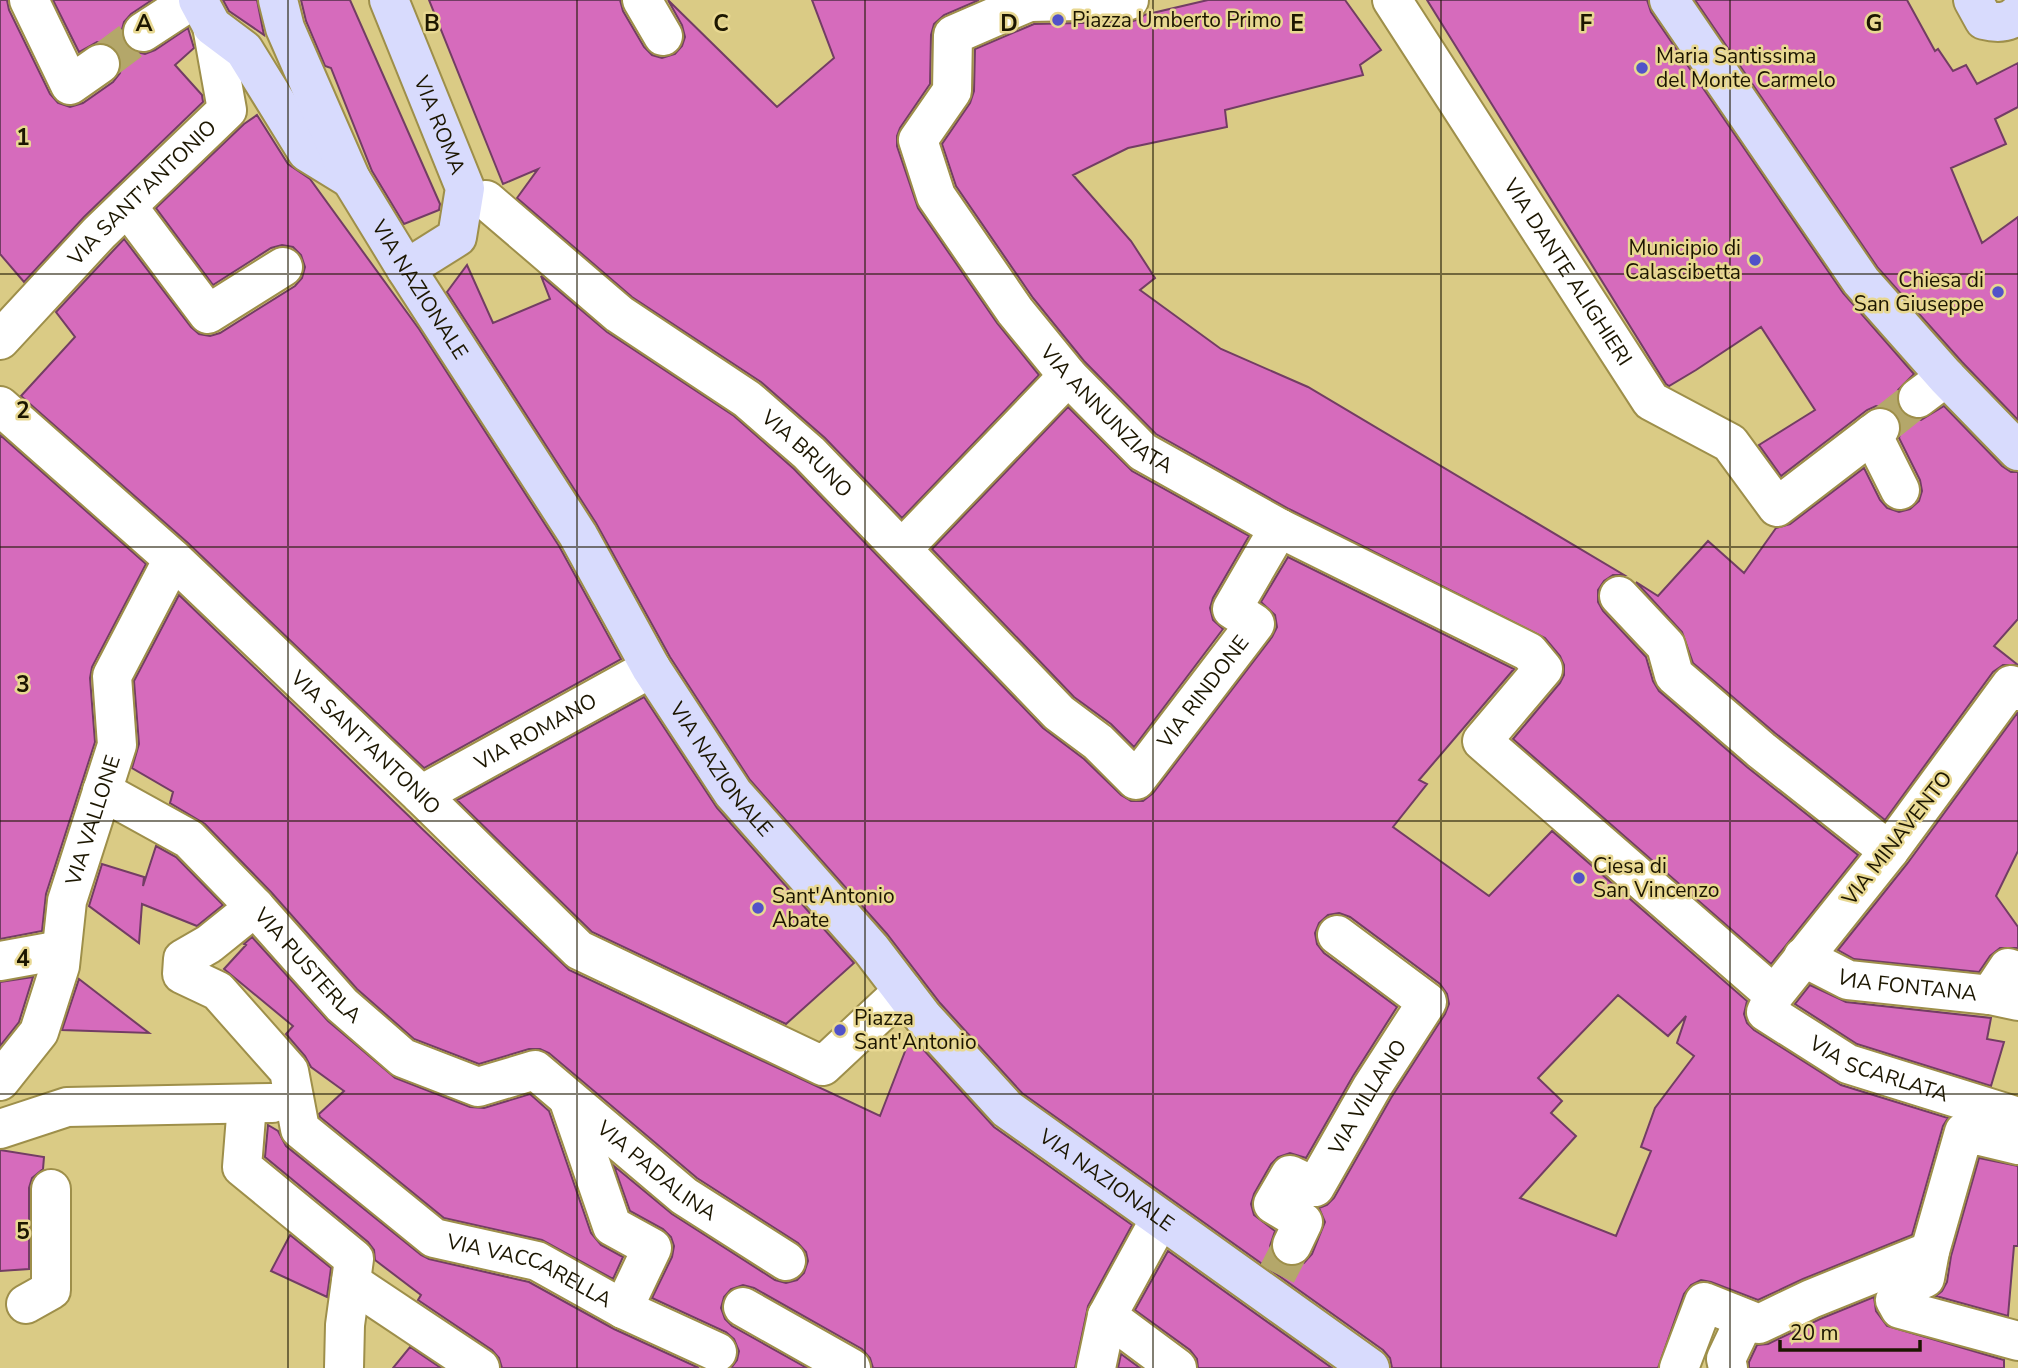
<svg xmlns="http://www.w3.org/2000/svg" width="2018" height="1368" font-family="'Nunito Sans',sans-serif">
<style>
.building{fill:#d66bbc;stroke:#723d64;stroke-width:2;fill-rule:evenodd}
.lines{fill:none;stroke-linecap:round;stroke-linejoin:round}
.street-tunnel{stroke:#b4a76a;stroke-width:38;stroke-dasharray:38 19;stroke-linecap:butt}
.street-casing{stroke:#9e8f4a;stroke-width:42}
.secondary-casing{stroke:#9e8f4a;stroke-width:42}
.street{stroke:#fff;stroke-width:38}
.secondary{stroke:#d8dbfd;stroke-width:38}
.grid{fill:none;stroke:#1c1600;stroke-width:2;stroke-opacity:0.55}
.poi-dot{fill:#5152c9;stroke:#e8d892;stroke-width:2.5}
.labels{text-anchor:middle;stroke-width:5;stroke-linejoin:round;paint-order:stroke}
.poi-label{font-size:21px;fill:#1c1600;stroke:#e8d892;text-anchor:start}
.street-label{font-size:21px;fill:#1c1600;stroke:#e8d892}
.grid-label{font-size:23px;text-anchor:middle;font-weight:bold;fill:#1c1600;stroke:#e8d892;stroke-width:5;stroke-linejoin:round;paint-order:stroke}
</style>
<rect width="100%" height="100%" fill="#dacb85"/>
<!-- building -->
<path class="building" d="M0,0H7L9,10L50,94L58,103L70,107L83,103L113,82L120,73L122,61L117,51L109,44L97,42L79,52L53,0H152L131,14L124,22L121,33L124,43L133,51L145,54L155,50L188,28L194,48L175,65L202,95L203,102L84,217L24,282L0,254Z
M223,0H257L264,35L229,11Z
M301,0H350L440,204L439,210L404,224L372,171L331,68L325,66L306,21Z
M429,0H620L623,11L644,47L652,55L662,58L675,54L682,46L685,37L682,25L668,0L777,107L834,58L812,0H979L944,15L934,24L931,35L930,84L900,128L897,136V146L918,208L997,323L1039,375L902,518L825,438L761,382L632,297L517,198L538,169L503,184Z
M1208,0H1345L1381,50L1360,65L1363,75L1225,110L1227,127L1128,148L1073,175L1131,241L1155,278L1140,290L1221,349L1308,387L1624,575H1613L1604,581L1598,590V602L1603,611L1646,657L1653,681L1659,691L1747,767L1858,855L1771,964L1513,739L1560,683L1564,675V665L1560,656L1545,638L1289,509L1156,434L1084,361L1033,298L956,186L942,144L970,103L974,91L975,49L1034,24L1129,22L1140,19L1144,15Z
M1427,0H1647L1651,12L1843,293L1914,374L1898,390L1896,401L1901,412L1910,418L1921,420L1944,406L2002,466L2011,472H2018V619L1994,646L2018,665H2003L1993,672L1885,820L1775,733L1693,663L1682,632L1636,582L1658,596L1708,541L1744,573L1776,528L1790,524L1864,468L1880,500L1887,508L1899,512L1910,509L1919,501L1922,491L1920,480L1899,438L1902,426L1898,415L1888,408L1876,406L1867,410L1781,476L1759,445L1815,410L1761,327L1696,370L1669,386L1666,384Z
M1695,0H1907L1935,51L1938,49L1953,71L1966,65L1977,84L2018,63V107L1995,119L2006,144L1951,168L1982,243L2018,217V420L1962,362L1878,268Z
M257,115L288,164L310,179L419,329L559,546L621,659L424,768L188,543L21,396L75,337L56,312L124,239L191,327L199,334L210,336L220,333L295,286L302,278L305,267L301,255L293,247L282,245L271,248L213,285L156,208L244,124Z
M467,265L493,323L550,299L541,276L607,332L734,416L794,469L1043,728L1084,759L1121,795L1131,801H1143L1153,793L1272,637L1277,627L1275,615L1261,602L1288,557L1514,669L1419,780L1427,784L1393,827L1489,896L1552,831L1747,1001L1744,1014L1747,1023L1754,1030L1841,1085L1948,1118L1943,1126L1912,1235L1803,1279L1758,1300L1711,1282L1701,1280L1691,1285L1684,1294L1658,1368H1392L1390,1358L1383,1350L1022,1093L940,1003L887,934L750,780L670,657L596,523L447,292ZM1339,913L1350,917L1440,984L1447,994L1449,1004L1445,1014L1391,1098L1334,1198L1327,1205L1319,1208L1325,1222L1312,1254L1304,1263L1293,1267L1282,1264L1274,1257L1270,1246L1275,1231L1254,1215L1251,1204L1254,1194L1271,1164L1278,1157L1290,1153L1306,1158L1353,1076L1397,1007L1324,953L1317,944L1315,933L1319,923L1328,915ZM1618,995L1668,1036L1686,1016L1677,1043L1694,1056L1655,1108L1641,1147L1651,1151L1616,1236L1520,1198L1576,1136L1551,1113L1562,1101L1538,1078Z
M1068,407L1132,471L1249,536L1213,598L1210,608L1213,620L1223,629L1134,747L1111,724L1074,697L932,549Z
M0,435L146,564L92,667L90,678L95,742L46,894L42,931L0,939Z
M179,595L569,970L880,1116L911,1036L994,1127L1132,1225L1088,1306L1075,1368H873L870,1358L862,1349L754,1288L743,1285L731,1289L724,1297L721,1308L725,1319L732,1326L807,1368H731L737,1360L739,1351L734,1339L726,1332L652,1298L672,1257L674,1246L671,1237L663,1229L630,1211L614,1166L672,1214L775,1280L786,1283L797,1280L804,1273L808,1261L806,1252L798,1243L697,1178L549,1053L540,1049H529L479,1064L414,1039L357,989L271,892L205,824L170,803L173,792L132,768L139,744L134,681Z
M644,697L717,808L854,963L786,1024L592,932L457,800Z
M2018,712V851L1996,896L2018,927V948H2000L1990,956L1979,972L1854,959L1838,950L1907,864Z
M156,846L176,857L223,905L197,926L142,904L139,943L89,906L102,864L144,877L143,886Z
M252,937L328,1021L395,1078L470,1107L484,1108L530,1094L549,1111L591,1233L601,1245L623,1257L613,1279L542,1240L444,1218L320,1117L319,1114L344,1091L311,1067L305,1056L286,1034L293,1026L224,969L246,945L244,944Z
M33,977L19,1022L0,1046V982Z
M79,979L149,1033L62,1030Z
M1810,985L1846,1002L1991,1018L1987,1039L2004,1042L1991,1086L1857,1044L1795,1004Z
M268,1125L278,1131L286,1146L421,1255L429,1259L529,1282L614,1329L699,1368H502L499,1358L492,1350L418,1300L421,1295L375,1260L374,1250L368,1242L265,1157Z
M0,1150L44,1157L43,1169L32,1178L29,1188V1269L0,1271Z
M1979,1158L2018,1166V1246H2014L2008,1316L1936,1296L1942,1291L1947,1282L1951,1256Z
M290,1235L331,1268L327,1297L271,1271Z
M1168,1251L1332,1368H1198L1197,1359L1190,1350L1135,1310Z
M1874,1297L1876,1311L1887,1326L2004,1360V1368H1749V1362L1757,1345L1768,1344L1820,1319Z
M410,1347L441,1368H393Z
M1121,1354L1140,1368H1118Z"/>
<g class="lines">
<!-- street-tunnel -->
<path class="street-tunnel" d="M100,64L143,32
M1880,428L1918,398
M1277,1274L1292,1245"/>
<!-- street casing -->
<g class="street-casing">
<g id="street">
<path d="M29,0L70,85L100,64"/>
<path d="M642,0L663,36"/>
<path id="s1" d="M1028,0L1029,2L953,35L952,91L918,140L936,196L1015,311L1068,376L1143,452L1279,528L1529,652L1543,669L1482,741L1774,995"/>
<path id="s2" d="M1392,0L1651,401L1730,443L1777,507L1880,428"/>
<path d="M1029,2L1129,0"/>
<path d="M143,32L192,0"/>
<path id="s3" d="M486,200L619,314L747,399L809,453L1059,713L1098,742L1136,780L1255,624L1232,609L1279,528"/>
<path d="M127,206L208,314L283,267"/>
<path id="s4" d="M0,340L99,233L227,110L212,26"/>
<path d="M1918,398L1946,377"/>
<path id="s5" d="M0,406L173,559L421,795L579,950L823,1066L903,991"/>
<path d="M1872,434L1900,490"/>
<path d="M902,549L1068,376"/>
<path d="M1619,596L1666,646L1674,675L1761,750L1889,851"/>
<path id="s6" d="M2018,691L2011,685L1889,851L1774,995L1766,1012L1848,1064L2018,1117"/>
<path id="s7" d="M102,791L189,839L255,907L342,1005L403,1058L478,1087L535,1070L684,1196L786,1261"/>
<path id="s8" d="M421,795L651,668"/>
<path id="s9" d="M255,907L209,944L183,959L182,974L218,991L289,1071L300,1129L434,1238L537,1261L623,1309L717,1352"/>
<path id="s10" d="M1803,957L1848,980L1990,995L2018,1001"/>
<path d="M0,961L61,950"/>
<path d="M1990,995L2008,968L2018,971"/>
<path id="s11" d="M0,1081L39,1032L60,966L67,901L117,745L112,676L173,559"/>
<path d="M568,1098L612,1226L652,1248L623,1309"/>
<path d="M247,1104L242,1167L354,1259L345,1325L344,1368"/>
<path d="M0,1129L67,1107L272,1103"/>
<path d="M2018,1145L1964,1132L1930,1251L1925,1278L1902,1288L1895,1300L1900,1309L2018,1341"/>
<path d="M1160,1219L1107,1316L1177,1368"/>
<path id="s12" d="M1292,1245L1303,1222L1273,1204L1290,1175L1315,1187L1372,1087L1427,1002L1337,935"/>
<path d="M351,1282L480,1368"/>
<path d="M26,1304L51,1290V1189"/>
<path d="M743,1307L851,1368"/>
<path d="M1096,1368L1107,1316"/>
<path d="M1679,1368L1704,1302L1759,1324L1811,1299L1930,1251"/>
<path d="M1728,1368L1726,1359L1745,1319"/>
</g>
</g>
<!-- secondary casing -->
<g class="secondary-casing">
<g id="secondary">
<path d="M198,0L212,26L244,50L307,152L351,179"/>
<path id="s13" d="M278,0L285,28L351,179L406,269L578,535L651,668L733,793L871,949L923,1017L1007,1109L1370,1368"/>
<path id="s14" d="M389,0L465,188L457,237L406,269"/>
<path d="M1669,0L1861,281L1946,377L2018,451"/>
<path d="M1973,0L1984,20C1996,23 2008,24 2018,14"/>
</g>
</g>
<!-- street -->
<use href="#street" class="street"/>
<!-- secondary -->
<use href="#secondary" class="secondary"/>
</g>
<!-- grid -->
<path class="grid" d="M288,0V1368M577,0V1368M865,0V1368M1153,0V1368M1441,0V1368M1730,0V1368M0,274H2018M0,547H2018M0,821H2018M0,1094H2018"/>
<!-- markers -->
<g class="poi-dot">
<circle cx="1058" cy="20" r="7"/>
<circle cx="1642" cy="68" r="7"/>
<circle cx="1755" cy="260" r="7"/>
<circle cx="1998" cy="292" r="7"/>
<circle cx="1579" cy="878" r="7"/>
<circle cx="758" cy="908" r="7"/>
<circle cx="840" cy="1030" r="7"/>
</g>
<g class="labels">
<!-- poi labels -->
<g class="poi-label">
<text x="1072" y="27">Piazza Umberto Primo</text>
<text x="1656" y="63">Maria Santissima<tspan x="1656" dy="24">del Monte Carmelo</tspan></text>
<text x="1741" y="255" text-anchor="end">Municipio di<tspan x="1741" dy="24">Calascibetta</tspan></text>
<text x="1984" y="287" text-anchor="end">Chiesa di<tspan x="1984" dy="24">San Giuseppe</tspan></text>
<text x="1593" y="873">Ciesa di<tspan x="1593" dy="24">San Vincenzo</tspan></text>
<text x="772" y="903">Sant'Antonio<tspan x="772" dy="24">Abate</tspan></text>
<text x="854" y="1025">Piazza<tspan x="854" dy="24">Sant'Antonio</tspan></text>
</g>
<!-- street labels -->
<g class="street-label">
<text dy="7" stroke="none"><textPath href="#s14" startOffset="135">VIA ROMA</textPath></text>
<text dy="7" stroke="none"><textPath href="#s4" startOffset="205">VIA SANT'ANTONIO</textPath></text>
<text dy="7" stroke="none"><textPath href="#s2" startOffset="324">VIA DANTE ALIGHIERI</textPath></text>
<text dy="7" stroke="none"><textPath href="#s13" startOffset="324">VIA NAZIONALE</textPath></text>
<text dy="7" stroke="none"><textPath href="#s1" startOffset="534">VIA ANNUNZIATA</textPath></text>
<text dy="7" stroke="none"><textPath href="#s3" startOffset="410">VIA BRUNO</textPath></text>
<text dy="7" stroke="none"><textPath href="#s3" startOffset="985">VIA RINDONE</textPath></text>
<text dy="7" stroke="none"><textPath href="#s8" startOffset="131">VIA ROMANO</textPath></text>
<text dy="7" stroke="none"><textPath href="#s5" startOffset="497">VIA SANT'ANTONIO</textPath></text>
<text dy="7" stroke="none"><textPath href="#s13" startOffset="891">VIA NAZIONALE</textPath></text>
<text dy="7" stroke="none"><textPath href="#s11" startOffset="282">VIA VALLONE</textPath></text>
<text transform="translate(1897 838) rotate(-52)" y="7">VIA MINAVENTO</text>
<text dy="7" stroke="none"><textPath href="#s7" startOffset="273">VIA PUSTERLA</textPath></text>
<text dy="7" stroke="none"><textPath href="#s10" startOffset="110">VIA FONTANA</textPath></text>
<text dy="7" stroke="none"><textPath href="#s6" startOffset="546">VIA SCARLATA</textPath></text>
<text dy="7" stroke="none"><textPath href="#s12" startOffset="226">VIA VILLANO</textPath></text>
<text dy="7" stroke="none"><textPath href="#s7" startOffset="704">VIA PADALINA</textPath></text>
<text dy="7" stroke="none"><textPath href="#s13" startOffset="1458">VIA NAZIONALE</textPath></text>
<text dy="7" stroke="none"><textPath href="#s9" startOffset="584">VIA VACCARELLA</textPath></text>
</g>
</g>
<g class="grid-label">
<text x="144" y="31">A</text>
<text x="432" y="31">B</text>
<text x="721" y="31">C</text>
<text x="1009" y="31">D</text>
<text x="1297" y="31">E</text>
<text x="1586" y="31">F</text>
<text x="1874" y="31">G</text>
<text x="23" y="145">1</text>
<text x="23" y="418">2</text>
<text x="23" y="692">3</text>
<text x="23" y="966">4</text>
<text x="23" y="1239">5</text>
</g>
<!-- scale -->
<path d="M1780 1340v10h140v-10" fill="none" stroke="#1c1600" stroke-width="3.5"/>
<text x="1790" y="1340" font-size="21" fill="#1c1600" stroke="#e8d892" stroke-width="5" paint-order="stroke">20 m</text>
</svg>
